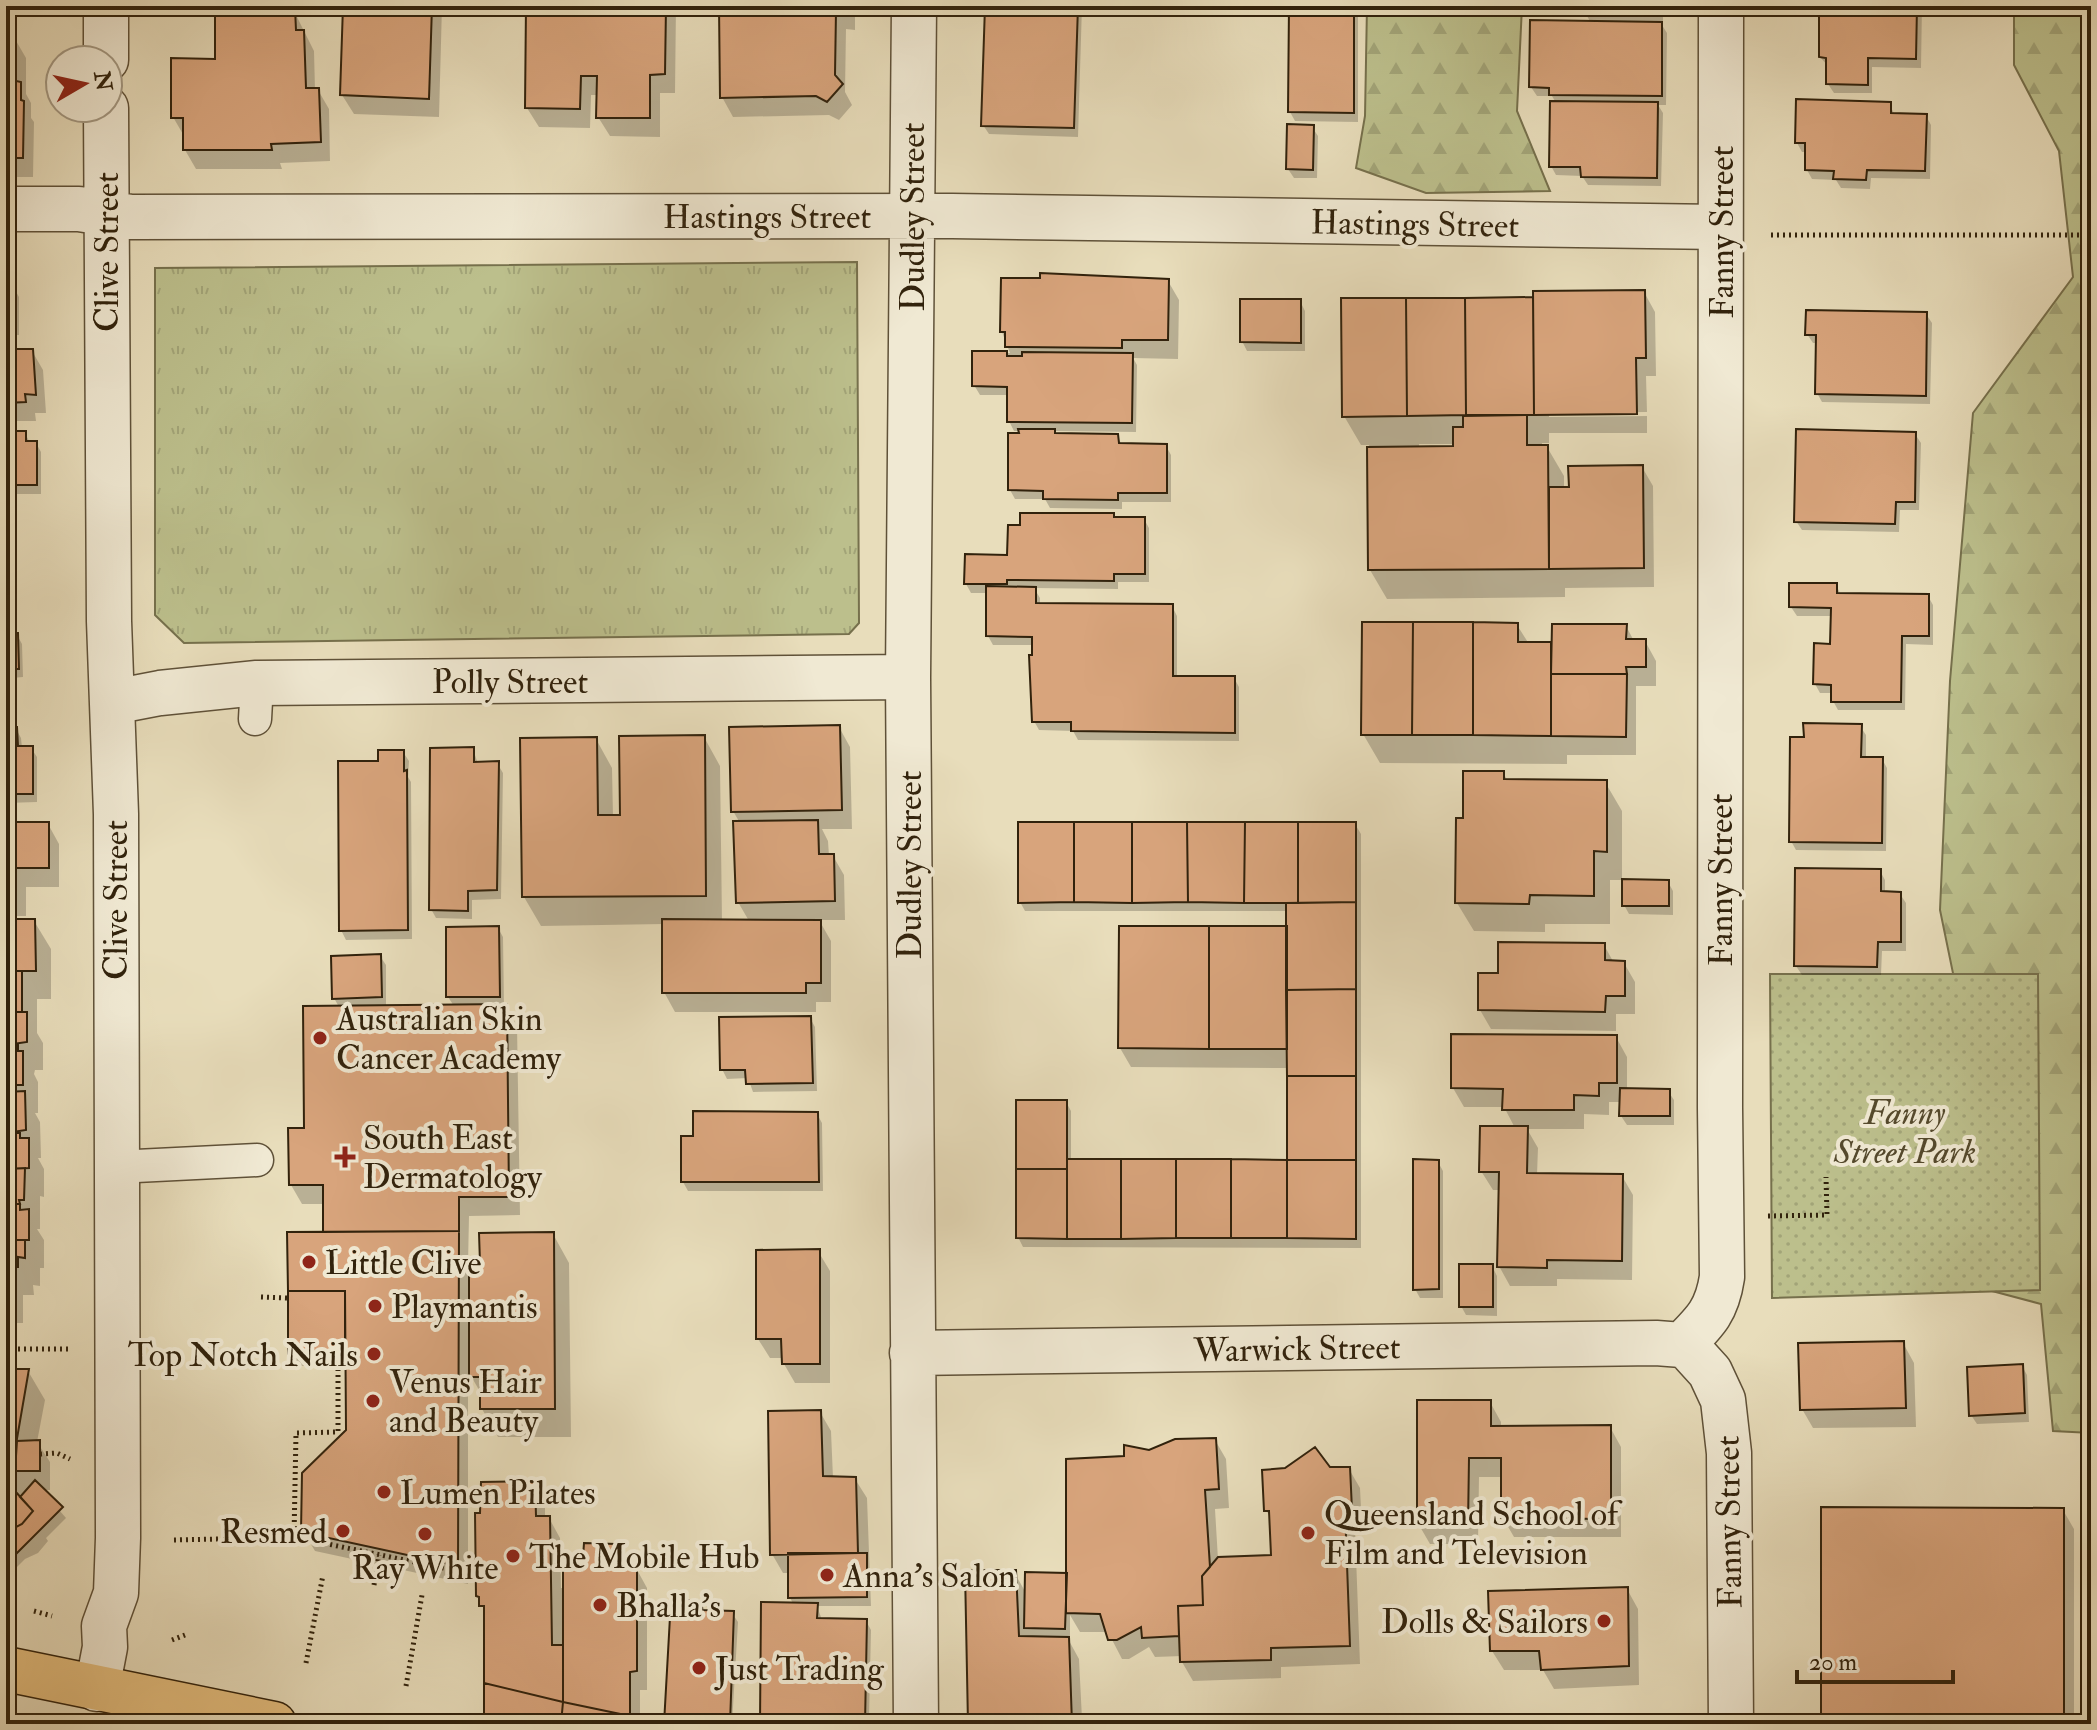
<svg xmlns="http://www.w3.org/2000/svg" width="2097" height="1730" font-family="'IM FELL Double Pica',serif">
<style>
.grass{fill:url(#grass-tufts);stroke:#76704c;stroke-width:2}
.forest{fill:url(#forest-firs);stroke:#76704c;stroke-width:2}
.park{fill:url(#park-dots);stroke:#76704c;stroke-width:2}
.shadow{fill:#0003;fill-rule:evenodd}
.building{fill:#d8a47c;stroke:#31220c;stroke-width:2}
.lines{fill:none;stroke-linecap:round;stroke-linejoin:round}
.lane-casing{stroke:#5f5138;stroke-width:35}
.street-casing{stroke:#5f5138;stroke-width:47}
.highway-casing{stroke:#31220c;stroke-width:47}
.path{stroke:#31220c;stroke-width:5;stroke-dasharray:2 4;stroke-linecap:butt}
.lane{stroke:#f0e9d3;stroke-width:32}
.street{stroke:#f0e9d3;stroke-width:44}
.highway{stroke:#e4be7e;stroke-width:44}
.poi-dot{fill:#8f2418;stroke:#f0e9d3;stroke-width:3}
.labels{text-anchor:middle;stroke-width:8;stroke-linejoin:round;paint-order:stroke}
.street-label{font-size:34px;fill:#31220c;stroke:#f0e9d3}
.poi-label{font-size:34px;fill:#31220c;stroke:#f0e9d3;text-anchor:start}
.park-label{font-size:34px;font-style:italic;fill:#54492c;stroke:#f0e9d3}
</style>
<defs>
<pattern id="grass-tufts" width="24" height="20" patternUnits="userSpaceOnUse" patternTransform="scale(2)"><rect width="24" height="20" fill="#bcbf8c"/><path d="M3 7l-1-3M5 7V3M7 7l1-3M15 17l-1-3M17 17v-4M19 17l1-3" fill="none" stroke="#a2a478"/></pattern>
<pattern id="forest-firs" width="22" height="20" patternUnits="userSpaceOnUse" patternTransform="scale(2)"><rect width="22" height="20" fill="#bcbf8c"/><path d="M5 1l3.5 6h-7zM16 11l3.5 6h-7z" fill="#a2a478"/></pattern>
<pattern id="park-dots" width="8" height="8" patternUnits="userSpaceOnUse" patternTransform="scale(2)"><rect width="8" height="8" fill="#bcbf8c"/><path d="M2 2h.1M6 6h.1" fill="none" stroke="#a2a478" stroke-width="1.8" stroke-linecap="round"/></pattern>
</defs>
<rect width="100%" height="100%" fill="#e8ddbb"/>
<filter id="stains"><feTurbulence type="fractalNoise" baseFrequency=".0025" numOctaves="4"/><feColorMatrix values="0 0 0 0 .2 0 0 0 0 .09 0 0 0 0 .02 0 0 0 .5 -.17"/></filter>
<radialGradient id="worn" r=".72"><stop offset=".6" stop-color="#630" stop-opacity="0"/><stop offset="1" stop-color="#630" stop-opacity=".3"/></radialGradient>
<!-- grass -->
<path class="grass" d="M857,262L859,623L849,634L184,643L155,615V268Z"/>
<!-- forest -->
<path class="forest" d="M1367,6H1522L1517,111L1550,191L1426,193L1356,168L1365,116Z
M2014,6H2091V1433L2053,1431L2041,1304L1973,1286L1970,1056L1940,910L1950,681L1973,413L2073,277L2059,151L2014,65Z"/>
<!-- park -->
<path class="park" d="M1770,974H2038L2040,1290L1772,1298Z"/>
<!-- shadow -->
<path class="shadow" d="M6,6H25V8H6Z
M217,6H289L293,9L314,51L315,90H318L329,109L330,161L280,163L282,169H196L185,150L184,136L173,117L217,61Z
M345,6H442L439,117L354,114L342,95Z
M528,6H676L675,93H660V137L610,136L598,117L599,95H591L590,128L539,127L527,108Z
M721,6H855V30L846,29L845,92L852,105L839,120L829,115L733,117L722,97Z
M987,6H1082L1078,137L989,134L983,125Z
M1291,6H1358V122L1295,121L1290,112Z
M1550,6H1663V22H1660L1667,33L1666,105H1658L1663,113L1661,186L1588,185L1582,176L1556,175L1551,166L1556,103L1552,96H1537L1531,87L1591,23L1587,16H1556Z
M1821,6H1922L1921,68L1872,67V93H1834L1828,84V66L1820,57Z
M6,39H15L26,58V94L31,103V118L34,122L33,177H6Z
M1889,104L1895,115L1926,116L1931,125L1930,179L1871,178L1870,189L1841,188L1836,180L1812,179L1807,170V152H1802L1797,143Z
M1312,127L1318,136L1317,178H1294L1288,169Z
M6,274L19,297V335H12V351H32L43,370L46,413H35L36,421H6Z
M1168,281L1179,300L1178,359L1133,358L1137,365L1136,432L1053,431L1056,435L1117,436L1122,445L1166,446L1171,455V502H1122V509L1050,508L1045,499H1015L1010,490L1020,431H1014L1009,421V395H980L974,385V353H1010L1002,332Z
M1644,292L1655,312L1656,376H1646L1647,412L1549,413V417L1647,416V433H1549V443H1542V447H1547L1564,476V489L1642,467L1653,486L1654,587L1565,588V597L1387,599L1370,570L1369,445H1361L1344,416L1343,300L1535,299ZM1419,444H1455V448H1419Z
M1300,301L1305,311V351H1247L1242,341Z
M1926,314L1932,323L1930,404L1822,402L1817,393L1818,343H1813L1807,334Z
M6,433H25L30,443H36L41,452V494H6Z
M1915,434L1921,443L1919,510H1900L1899,532L1802,530L1796,521Z
M1115,519H1144L1149,528V582H1118V589L1034,588L1040,598V605L1172,606L1177,616V678H1234L1239,687V741L1078,740L1073,731L1039,730L1034,721V645H993L988,636V593H971L966,584L1009,557Z
M6,537L16,554V614H6Z
M1836,585L1841,595L1928,596L1933,605V645L1906,644L1905,710H1838L1833,701V693H1820L1815,684L1832,646L1833,616H1797L1791,607Z
M1517,625L1529,644H1550L1554,650L1626,626L1634,641H1645L1656,661V686H1636V755H1567V764L1380,763L1363,734Z
M6,635H17L22,644L23,677L12,678V704H6Z
M1860,726L1866,735V759H1882L1887,768L1886,851L1796,850L1791,841L1806,739Z
M839,727L850,747L852,829H822L828,841L829,856H833L844,875L845,920H819L831,941V1002H816V1012H675L664,992V924L541,926L524,897L596,739L612,768L613,817H622L704,737L720,766L722,921H749L738,902L740,823L733,811Z
M6,729H16L21,738L22,748H31L37,757V802L6,803Z
M473,749L478,764L497,763L503,773L501,899L472,900V919L436,918L431,909Z
M403,752L409,761L408,777L411,782L412,939L346,940L341,930L380,763Z
M1503,773L1508,781L1605,782L1622,811V880H1610V924H1545V932L1474,931L1457,903L1465,820Z
M6,824H48L59,844V887H26V916H6Z
M1355,824L1361,834V1248L1023,1247L1018,1237L1066,1102L1071,1111V1161L1289,1162V1068L1131,1067L1120,1048L1288,928V911H1025L1020,902Z
M1880,871L1885,880V894H1900L1906,903V951H1882L1881,975H1802L1796,966Z
M1668,882L1673,891V915L1629,914L1624,905Z
M6,921H34L51,949V999H37V1033L43,1043V1070H35L34,1074L38,1082V1113H35L40,1122L41,1158H38L44,1169V1197L40,1196V1229H37L44,1240V1268H40V1286L33,1285L34,1295H23V1323H6Z
M498,928L503,937L504,1006L517,1025L520,1215L469,1216L468,1265H482L553,1234L569,1263L571,1437H498L482,1409V1395L468,1371V1584L315,1551L303,1531L348,1430L347,1365L295,1366L290,1357L325,1234V1204H302L291,1185L339,1007L334,998L380,956L386,965V1007L454,1006L448,997Z
M1604,945L1614,963H1624L1635,982V1014H1616V1031L1491,1029L1480,1010L1500,975Z
M810,1018L815,1027L817,1091L753,1092L748,1078L727,1079L722,1069Z
M1616,1037L1627,1057V1090L1668,1091L1674,1100V1125H1627L1621,1116L1622,1102H1609V1115L1584,1114V1129H1527L1538,1148L1537,1175L1622,1176L1633,1195L1632,1280L1557,1279V1286H1510L1499,1266L1500,1190H1493L1481,1171L1515,1128L1504,1107H1464L1453,1088Z
M817,1114L822,1123L823,1191H688L683,1182Z
M1438,1162L1443,1171V1298H1420L1415,1289Z
M818,1251L830,1271V1383H795L784,1364L783,1358H770L758,1339Z
M1492,1266L1497,1276V1316L1466,1315L1461,1306Z
M1903,1343L1914,1363L1916,1427L1813,1428L1802,1409Z
M2022,1366L2027,1375L2029,1422L1977,1424L1971,1415Z
M6,1371H28L45,1400L37,1442L50,1462V1490H42L66,1518L46,1538L48,1541L38,1553L25,1559L6,1578Z
M1490,1402L1501,1422V1428L1610,1427L1621,1447V1537H1514L1503,1518V1477H1479L1478,1544H1430L1419,1525Z
M820,1412L831,1431L833,1478L855,1479L867,1498L871,1606H817L822,1620L866,1621L871,1630L869,1718L876,1719L879,1724H762L794,1605L790,1598V1573H783L772,1554Z
M1215,1440L1226,1459L1229,1508L1215,1509L1218,1559L1273,1557L1272,1520L1266,1510L1329,1469H1349L1360,1488L1362,1528L1355,1529L1360,1664L1281,1667V1678L1193,1681L1182,1662V1656L1155,1657L1149,1647L1129,1659H1122L1108,1632H1080L1070,1615V1637H1067L1079,1659L1082,1719L1133,1718L1136,1724H970L1014,1572L1026,1593L1068,1575L1126,1458Z
M534,1483L545,1503V1518H549L560,1538L561,1588H565L585,1559L615,1546L626,1568H636L647,1588V1690H640V1724H492L486,1715V1613L478,1596Z
M2063,1510L2074,1529V1724H1823Z
M1627,1589L1638,1609L1639,1685L1554,1689L1543,1670H1504L1492,1651Z
M701,1603L706,1612L732,1613L738,1622L732,1724H667Z"/>
<!-- building -->
<path class="building" d="M215,6L295,8L296,30H304L306,88H319L321,142L271,144L272,150H183V118H171V58L215,59Z
M343,6H432L429,99L340,95Z
M526,6H666L665,74L650,75V118H596L597,76H581L580,109L525,108Z
M719,6H845V11H836L835,75L843,84L827,102L816,96L720,98Z
M985,6H1078L1074,128L981,126Z
M1289,6H1354V113L1288,112Z
M1548,6H1658L1659,14H1584V7Z
M1819,6H1917L1916,59L1868,58V85L1826,84V58L1819,57Z
M1530,20L1662,22V96L1549,95V88L1529,87Z
M6,37H16V81L21,82V100L24,101L23,158H6Z
M1796,99L1891,102V113L1927,114L1925,171L1867,170L1866,180L1833,179L1834,171L1805,170V143H1795Z
M1550,101L1658,102L1657,178L1581,177L1580,167H1549Z
M1287,124L1314,125L1313,170L1286,169Z
M1040,273L1169,279L1168,340H1122V348L1005,347V332H1000L1001,278H1040Z
M1645,290L1646,358H1636L1637,414L1534,415L1533,291Z
M1533,297L1534,415H1466L1465,298Z
M1341,298H1406L1407,416L1342,417Z
M1406,298H1465L1466,415L1407,416Z
M1240,299H1301V343L1240,342Z
M1806,310L1927,312L1926,396L1815,394L1816,335H1805Z
M6,349H33L36,395L25,394L26,402L6,403Z
M972,351H1007V356H1022V352L1133,353L1132,423L1007,422V387L972,386Z
M1527,415V445H1548L1549,569L1368,570L1367,447L1453,446V427H1463V416Z
M1018,429H1055V433L1118,434L1119,443L1167,444V493H1118V500L1043,499V491L1008,490V433H1019Z
M1796,429L1916,432L1915,502H1896L1895,524L1794,522Z
M6,431H26V441H37V485H6Z
M1643,465L1644,568L1549,569V487H1569L1568,466Z
M1020,513H1114V517H1145V574H1114V581L1007,580V584H964L965,554L1007,555L1008,525H1020Z
M1789,583H1837V593L1929,594V636H1902L1901,702H1831V685L1813,684L1814,643L1830,644L1831,608L1789,607Z
M986,586L1036,587V603L1173,604V676H1235V733L1071,731V722H1032L1029,655H1032V637L986,636Z
M1362,622H1413L1412,735H1361Z
M1413,622H1473V735H1412Z
M1473,622L1518,623V642H1551V736L1473,735Z
M1552,624H1627L1626,639H1646V667H1626L1627,674H1551Z
M6,633H18L19,669H8V696Z
M1551,674H1627L1626,737L1551,736Z
M1803,723L1862,724L1861,757H1883L1882,843L1789,842L1790,737H1804Z
M840,725L842,810L731,812L729,727Z
M6,727H17L18,746H33V794H6Z
M705,735L706,896L522,897L520,738L597,737L598,815H620L619,736Z
M474,747V762L499,761L497,890L468,891V911L429,910L430,748Z
M378,750H404V771L407,770L408,930L339,931L338,761H378Z
M1463,771H1504V779L1607,780V852L1594,851V896L1530,895L1529,904L1455,903L1456,818H1463Z
M818,820L819,854H834L835,901L736,903L733,821Z
M6,822H49V868H16V897H6Z
M1018,822H1074V902L1018,903Z
M1074,822H1132V903L1074,902Z
M1132,822H1187L1188,902L1132,903Z
M1187,822H1245L1244,903L1188,902Z
M1245,822H1298V903H1244Z
M1298,822H1356V902L1298,903Z
M1795,868L1881,869V891L1901,892V942H1878L1877,967L1794,966Z
M1622,879L1669,880V906H1622Z
M1356,902V989L1286,990V903Z
M6,919H35L36,971H6Z
M662,919L821,920V983H806V993H662Z
M499,926L500,997H446V927Z
M1119,926H1209V1049L1118,1048Z
M1209,926H1287V1049H1209Z
M1498,942L1605,943V960L1625,961V996H1606L1605,1012L1478,1010V973H1498Z
M381,954L382,997L332,999L331,956Z
M6,971H22V1012H6Z
M1356,989V1076H1287L1286,990Z
M507,1004L509,1197H459V1231L323,1232V1185H289L288,1128H304L303,1006Z
M6,1012H27V1042L6,1045Z
M811,1016L813,1083L746,1084L745,1070H720L719,1017Z
M1451,1034L1617,1035V1083H1599V1096L1574,1095V1110H1502L1503,1089L1451,1088Z
M6,1045H18V1051H23V1085H6Z
M1287,1076H1356V1160H1287Z
M1620,1088L1670,1089V1116H1619Z
M25,1091L26,1130L6,1133V1092Z
M1016,1100H1067V1169H1016Z
M693,1111L818,1112L819,1182H681V1136H693Z
M1480,1126H1528L1527,1173L1623,1174L1622,1261L1547,1260V1268L1497,1267L1499,1172H1479Z
M6,1133H20V1138H29V1168L6,1169Z
M1067,1159H1121V1239H1067Z
M1121,1159H1176V1238L1121,1239Z
M1176,1159H1231V1238H1176Z
M1231,1159L1287,1160V1238H1231Z
M1413,1159L1439,1160V1289L1413,1290Z
M1287,1160H1356V1239L1287,1238Z
M25,1168L24,1200H19L20,1204H6V1169Z
M1016,1169H1067V1239L1016,1238Z
M6,1204H20V1210L29,1209V1240H6Z
M459,1231L458,1566L301,1532L302,1473L346,1430L345,1291H288L287,1232Z
M554,1232L555,1409H480V1377H469V1263H480L479,1233Z
M6,1240H25V1258L18,1257V1267H8V1295Z
M820,1249V1364H782L781,1339H756V1250Z
M1459,1264H1493V1307H1459Z
M288,1291H345V1357H288Z
M1904,1341L1906,1408L1800,1410L1798,1343Z
M2023,1364L2025,1413L1969,1416L1967,1367Z
M6,1369H29L15,1450V1491L33,1511L22,1524L6,1532Z
M1417,1400H1491V1426L1611,1425V1519L1501,1518V1458H1469L1468,1526L1417,1525Z
M821,1410L823,1476L856,1477L858,1553L770,1555L768,1411Z
M1216,1438L1219,1489L1205,1490L1210,1567L1202,1576L1203,1605L1178,1606L1179,1636L1142,1638L1141,1627L1117,1640H1108L1100,1614L1066,1613V1459L1124,1456V1445L1149,1450L1175,1439Z
M40,1440V1471H15L17,1441Z
M1315,1447L1330,1467H1350L1352,1510H1345L1350,1646L1271,1648V1660L1180,1662L1178,1606L1203,1605L1202,1576L1218,1557L1271,1555L1269,1511H1264L1262,1470L1285,1468Z
M35,1480L63,1507L6,1564V1532L22,1524L33,1511L20,1497Z
M535,1481L536,1516H550L552,1645H563V1702L484,1683V1606H479V1597L476,1596L475,1513H480L481,1482Z
M1821,1507L2064,1508V1724H1821Z
M584,1543L616,1544V1566H637V1671L630,1672V1716L563,1702V1558L583,1557Z
M788,1553H867V1597L788,1598Z
M965,1570H1016L1019,1636L1069,1637L1072,1724H968Z
M1025,1572L1067,1573L1065,1629L1024,1628Z
M1628,1587L1629,1666L1541,1670L1539,1651H1490L1488,1591Z
M671,1599L702,1601V1610L734,1611L730,1724H664Z
M761,1602L818,1603L817,1618L867,1619L865,1724H760Z
M484,1683L563,1702L561,1724H526L484,1715Z
M563,1702L630,1716L631,1724H561Z
M1134,1716V1724H1072V1717Z"/>
<g class="lines">
<!-- lane casing -->
<g class="lane-casing">
<path id="lane" d="M255,719L257,683
M116,1167L257,1160"/>
</g>
<!-- street casing -->
<g class="street-casing">
<path id="street" d="M914,6L908,677L916,1724
M106,60V6
M6,209H79L131,217L952,216L1720,227
M113,702L160,693L257,683L908,677
M1682,1345C1705,1322 1717,1311 1722,1277L1720,1108L1721,6
M912,1353L1656,1343L1682,1345L1690,1350L1710,1372L1723,1400L1729,1453L1731,1724
M97,1689L105,1647L104,1626L116,1593L118,1538L116,814L109,621L106,108"/>
</g>
<!-- highway casing -->
<g class="highway-casing">
<path id="highway" d="M6,1669L274,1724"/>
</g>
<!-- path -->
<path class="path" d="M1771,235H2091
M1768,1216L1827,1215L1826,1177
M261,1297L288,1298
M6,1349H71
M338,1357V1432L296,1433L294,1537L453,1570
M40,1454L57,1453L70,1459
M174,1540L265,1538
M374,1585L379,1555
M34,1611L52,1616
M172,1640L185,1635
M306,1663L323,1575
M406,1686L422,1595"/>
<!-- lane -->
<use href="#lane" class="lane"/>
<!-- street -->
<use href="#street" class="street"/>
<!-- highway -->
<use href="#highway" class="highway"/>
</g>
<!-- markers -->
<g class="poi-dot">
<circle cx="320" cy="1038" r="8"/>
<path d="M341 1145h8v8h8v8h-8v8h-8v-8h-8v-8h8z"/>
<circle cx="309" cy="1262" r="8"/>
<circle cx="375" cy="1306" r="8"/>
<circle cx="374" cy="1354" r="8"/>
<circle cx="373" cy="1401" r="8"/>
<circle cx="384" cy="1492" r="8"/>
<circle cx="343" cy="1531" r="8"/>
<circle cx="1308" cy="1533" r="8"/>
<circle cx="425" cy="1534" r="8"/>
<circle cx="513" cy="1556" r="8"/>
<circle cx="827" cy="1575" r="8"/>
<circle cx="600" cy="1605" r="8"/>
<circle cx="1604" cy="1621" r="8"/>
<circle cx="699" cy="1668" r="8"/>
</g>
<g class="labels">
<!-- street labels -->
<g class="street-label">
<text x="767" y="228">Hastings Street</text>
<text transform="translate(912 217) rotate(-90)" y="12">Dudley Street</text>
<text transform="translate(1415 223) rotate(1)" y="12">Hastings Street</text>
<text transform="translate(1721 232) rotate(-90)" y="12">Fanny Street</text>
<text transform="translate(106 252) rotate(-90)" y="12">Clive Street</text>
<text x="510" y="693">Polly Street</text>
<text transform="translate(909 865) rotate(-90)" y="12">Dudley Street</text>
<text transform="translate(1720 880) rotate(-90)" y="12">Fanny Street</text>
<text transform="translate(115 900) rotate(-90)" y="12">Clive Street</text>
<text transform="translate(1297 1348) rotate(-1)" y="12">Warwick Street</text>
<text transform="translate(1728 1522) rotate(-91)" y="12">Fanny Street</text>
</g>
<!-- poi labels -->
<g class="poi-label">
<text x="336" y="1030">Australian Skin<tspan x="336" dy="39">Cancer Academy</tspan></text>
<text x="363" y="1149">South East<tspan x="363" dy="39">Dermatology</tspan></text>
<text x="325" y="1274">Little Clive</text>
<text x="391" y="1318">Playmantis</text>
<text x="358" y="1366" text-anchor="end">Top Notch Nails</text>
<text x="389" y="1393">Venus Hair<tspan x="389" dy="39">and Beauty</tspan></text>
<text x="400" y="1504">Lumen Pilates</text>
<text x="1324" y="1525">Queensland School of<tspan x="1324" dy="39">Film and Television</tspan></text>
<text x="327" y="1543" text-anchor="end">Resmed</text>
<text x="529" y="1568">The Mobile Hub</text>
<text x="425" y="1579" text-anchor="middle">Ray White</text>
<text x="843" y="1587">Anna's Salon</text>
<text x="616" y="1617">Bhalla’s</text>
<text x="1588" y="1633" text-anchor="end">Dolls &amp; Sailors</text>
<text x="715" y="1680">Just Trading</text>
</g>
<!-- park labels -->
<g class="park-label">
<text x="1905" y="1124">Fanny<tspan x="1905" dy="39">Street Park</tspan></text>
</g>
</g>
<!-- margin -->
<rect width="2097" height="1730" fill="none" stroke="#e8ddbb" stroke-width="32"/>
<rect x="8" y="8" width="2081" height="1714" fill="none" stroke="#31220c" stroke-width="4"/>
<rect x="16" y="16" width="2065" height="1698" fill="none" stroke="#31220c" stroke-width="2"/>
<!-- north arrow -->
<g transform="translate(84 84) rotate(81)"><circle r="38" fill="#f0e9d3" stroke="#a49983" stroke-width="2"/>
<path d="M0-6L14 30L0 20L-14 30Z" fill="#8f2418"/>
<text y="-12" font-size="22" font-weight="bold" text-anchor="middle" fill="#31220c">N</text>
</g>
<!-- scale -->
<path d="M1797 1670v12h156v-12" fill="none" stroke="#31220c" stroke-width="4"/>
<text x="1809" y="1670" font-size="24" fill="#31220c" stroke="#f0e9d3" stroke-width="6" paint-order="stroke">20 m</text>
<rect width="100%" height="100%" filter="url(#stains)"/>
<rect width="100%" height="100%" fill="url(#worn)"/>
</svg>
